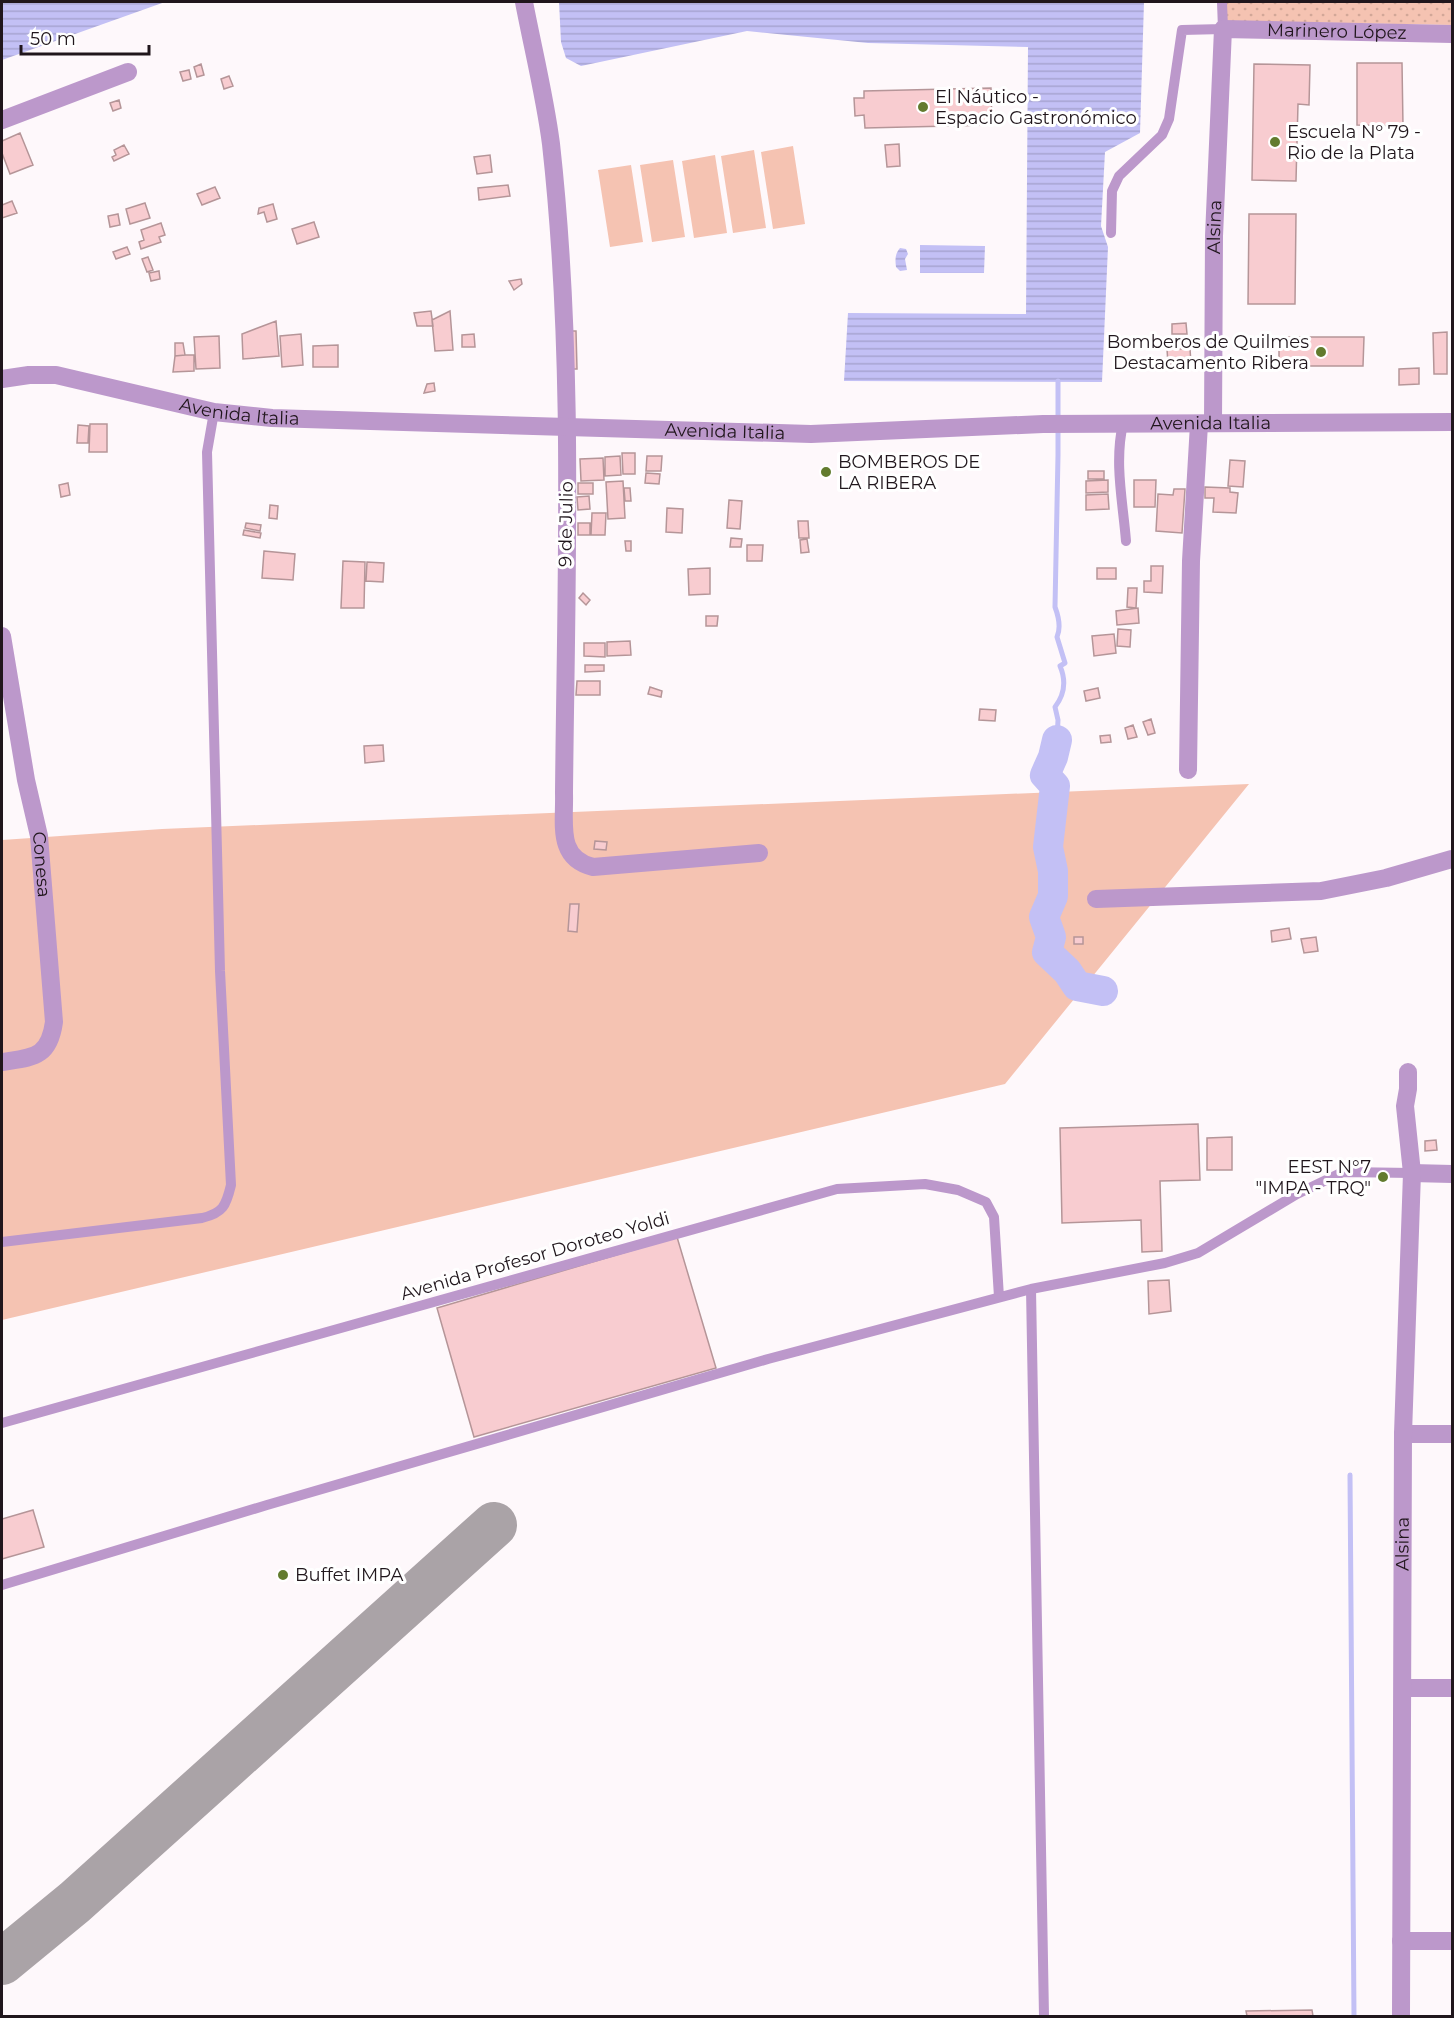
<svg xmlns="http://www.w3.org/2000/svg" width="1454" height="2018" font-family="Montserrat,sans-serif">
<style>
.green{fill:#f5c3b2}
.park{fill:url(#park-dots)}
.water{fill:url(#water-rules)}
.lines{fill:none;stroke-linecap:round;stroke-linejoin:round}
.stream{stroke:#c3c0f5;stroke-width:5}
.river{stroke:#c3c0f5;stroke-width:30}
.taxiway{stroke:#aaa3a7;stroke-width:46}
.building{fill:#f8ccd0;stroke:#b59598;stroke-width:1.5}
.lane{stroke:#bc98cb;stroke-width:10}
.street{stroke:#bc98cb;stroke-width:18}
.poi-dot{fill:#627b2e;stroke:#fff;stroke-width:2}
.labels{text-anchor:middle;stroke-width:6;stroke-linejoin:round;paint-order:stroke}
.street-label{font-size:18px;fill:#20161c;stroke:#fff}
.poi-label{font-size:18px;fill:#20161c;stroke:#fff;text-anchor:start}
</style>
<defs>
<pattern id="park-dots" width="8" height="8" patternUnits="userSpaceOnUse" patternTransform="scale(1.5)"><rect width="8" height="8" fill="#f5c3b2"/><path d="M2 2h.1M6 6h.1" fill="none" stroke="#d2a798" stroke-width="1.8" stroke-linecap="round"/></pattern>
<pattern id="water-rules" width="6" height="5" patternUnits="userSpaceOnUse" patternTransform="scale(1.5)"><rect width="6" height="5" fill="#c3c0f5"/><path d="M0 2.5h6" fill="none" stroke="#a7a4d1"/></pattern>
</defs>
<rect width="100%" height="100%" fill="#fef8fb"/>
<!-- green -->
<path class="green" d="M793,146L805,224L773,229L761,152Z
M754,150L766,228L733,233L721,156Z
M715,155L727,233L694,238L682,161Z
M673,160L685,237L652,242L640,165Z
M631,165L643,242L610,247L598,170Z
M1249,784L1005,1084L2,1320V840L162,829Z"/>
<!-- park -->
<path class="park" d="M1227,2H1452V25L1227,21Z"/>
<!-- water -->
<path class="water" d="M2,2H165L2,60Z
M559,2H1144L1140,133L1105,152L1101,226L1108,247L1102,382L844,381L848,313L1026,314L1028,47L868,43L747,31L581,66L566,58L561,42Z
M920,245L985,246L984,273H920Z
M900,248L906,249L908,254L905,259L907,270L900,271L896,267C895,259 895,254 900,248Z"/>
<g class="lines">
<!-- stream -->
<path class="stream" d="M1057,740L1058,720L1055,707C1065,694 1066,680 1060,666L1065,663L1057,637C1061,628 1058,615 1055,607L1058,455V381
M1350,1475L1354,2016"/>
<!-- river -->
<path class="river" d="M1057,740L1053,757L1045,775L1055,786L1048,847L1053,871V896L1044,917L1051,937L1047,952L1067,971L1077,986L1103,991"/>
<!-- taxiway -->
<path class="taxiway" d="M2,1962L75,1902L494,1525"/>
</g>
<!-- building -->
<path class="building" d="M1357,63H1402L1403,126L1357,125Z
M201,64L204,75L197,77L194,67Z
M1254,64L1310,65L1309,105L1298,104L1296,181L1252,180Z
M189,70L191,79L183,81L180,72Z
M229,76L233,86L224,89L221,79Z
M991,88L992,125L865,128L864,115L855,116L854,98H864V91Z
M119,100L121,108L113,111L110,103Z
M20,133L33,165L10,174L2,153V141Z
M899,144L900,166L887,167L885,145Z
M124,145L129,154L114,161L112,157L116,155L114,150Z
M490,155L492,172L477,174L474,157Z
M508,185L510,196L479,200L478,188Z
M215,187L220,198L202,205L197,194Z
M12,201L17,213L2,218V205Z
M145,203L150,218L130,224L126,209Z
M273,204L277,219L267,222L264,212L258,214L259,208Z
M118,214L120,225L110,227L108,216Z
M1249,214H1296L1295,304H1248Z
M314,222L319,237L297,244L292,229Z
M161,223L165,235L159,237L161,242L141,249L139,242L144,240L141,230Z
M127,247L130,254L116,259L113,252Z
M148,257L153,270L147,272L142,259Z
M159,271L160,279L151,281L149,273Z
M521,279L522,284L514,290L509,281Z
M431,311L433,326H417L414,313Z
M450,311L453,350L435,351L432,320Z
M276,321L279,356L243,359L242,334Z
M1186,323L1187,334H1172V324Z
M570,331H576L577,369H570Z
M1447,332V374H1434L1433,333Z
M301,334L303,365L282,367L280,336Z
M474,334L475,347H462V335Z
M219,336L220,368L196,369L194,337Z
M1279,337H1364L1363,366H1279Z
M175,343H183L185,355L175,356Z
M338,345V367H313V346Z
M1167,349H1190L1191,363L1168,364Z
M185,355H194V371L173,372L175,356Z
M1419,368V384L1399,385V369Z
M434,383L435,391L424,393L427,384Z
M90,424H107V452H89Z
M78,425L89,426L88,443H77Z
M622,453H635V474H623Z
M620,456L621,475L605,476V457Z
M647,456H662L661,471H646Z
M603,458L604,480L581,481L580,459Z
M1230,460L1245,461L1243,487L1228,486Z
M1088,471H1104V479H1088Z
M646,473L660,474L659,484L645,483Z
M1108,480V492L1086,493V481Z
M1134,480H1156L1155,507H1134Z
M623,481L625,518L608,519L606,482Z
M68,483L70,495L61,497L59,485Z
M578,483H593V494H578Z
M1205,487L1230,488V492L1238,493L1236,513L1213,512L1214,498H1205Z
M624,488H630L631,501H625Z
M1174,489H1185L1182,533L1156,531L1158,494L1173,495Z
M1108,494L1109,509L1086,510V495Z
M589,496L590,509L578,510L577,497Z
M729,500L742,501L740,529L727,528Z
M270,505L278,506L277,519L269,518Z
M667,508L683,509L682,533L666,532Z
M592,513H606L605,535H591Z
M798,521H808L809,538H799Z
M246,523L261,525L260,531L245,528Z
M578,523H590V535H578Z
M244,530L261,533L260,538L243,535Z
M731,538L742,539L741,547H730Z
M807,539L809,552L801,553L800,540Z
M625,541H631V551H626Z
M747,545H763L762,561H747Z
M264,551L295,554L293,580L262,578Z
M343,561L365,562L364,608H341Z
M367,562L384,563L383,582L366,581Z
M1151,566H1163L1162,593L1144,592V581H1151Z
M710,568V594L689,595L688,569Z
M1097,568H1116V579H1097Z
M1128,588H1137L1136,608L1127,607Z
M583,593L590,600L586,605L579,598Z
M1138,608L1139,623L1117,625L1116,611Z
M706,616H718L717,626H706Z
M1118,629L1131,630L1130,647L1117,646Z
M1114,634L1116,653L1094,656L1092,636Z
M630,641L631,655L607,656V642Z
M584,643H605V657L584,656Z
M585,665H604V671L585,672Z
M577,681H600V695H576Z
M650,687L662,691L661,697L648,694Z
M1098,688L1100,698L1086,701L1084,691Z
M980,709L996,710L995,721L979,720Z
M1151,719L1155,733L1148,735L1143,722Z
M1133,725L1137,737L1128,739L1125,728Z
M1110,735L1111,742L1101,743L1100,736Z
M383,745L384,761L365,763L364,746Z
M595,841L607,842L606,850L594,849Z
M570,904H579L577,932L568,931Z
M1289,928L1291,939L1272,942L1271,931Z
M1074,937H1083V944H1074Z
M1316,937L1318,951L1304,953L1301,939Z
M1198,1124L1200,1180L1160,1181L1162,1251L1142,1252L1141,1220L1062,1223L1060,1128Z
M1232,1137V1170H1207V1138Z
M1436,1140L1437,1150L1425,1151V1141Z
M677,1237L716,1368L474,1437L437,1308Z
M1169,1280L1171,1311L1149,1314L1148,1281Z
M33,1510L44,1547L2,1559V1519Z
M1312,2010L1313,2016H1247L1246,2011Z"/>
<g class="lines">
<!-- lane -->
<path class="lane" d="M1111,233L1112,191L1119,176L1162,135L1169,119L1182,30L1223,29L1222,2
M1123,424C1114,462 1123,503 1126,541
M2,1242L202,1218C223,1213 226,1206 231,1185L220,971L207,452L214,412
M1031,1289L1044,2016
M2,1423L837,1189L925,1184L958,1190L986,1202L994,1217L999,1297
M2,1585L267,1505L768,1359L1031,1289L1165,1263L1198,1253L1297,1194L1343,1172L1412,1173"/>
<!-- street -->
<g class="street">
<path d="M524,2C533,49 545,97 551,144C575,360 566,577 564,793C565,823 556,858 593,867L759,853"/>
<path d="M2,120L128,72"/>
<path id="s1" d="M2,379L29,375H56L214,412L272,418L567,427L811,434L1043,424L1452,422"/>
<path id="s2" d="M1213,423L1214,236L1223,29L1452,34"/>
<path id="s3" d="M2,636L26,780L39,836L54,1022C49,1058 33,1057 2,1062"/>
<path d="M1188,770L1191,561L1199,424"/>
<path d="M1096,899L1321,891L1386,878L1452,859"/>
<path d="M1412,1173L1452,1174"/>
<path d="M1403,1434H1452"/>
<path d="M1403,1688H1452"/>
<path d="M1401,1941H1452"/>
<path id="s4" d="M1401,2016L1403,1434L1412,1173L1405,1106L1408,1089V1072"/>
</g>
</g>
<!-- markers -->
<g class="poi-dot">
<circle cx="923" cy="107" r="6"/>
<circle cx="1275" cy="142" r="6"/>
<circle cx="1321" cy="352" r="6"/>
<circle cx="826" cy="472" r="6"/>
<circle cx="1383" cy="1177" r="6"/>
<circle cx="283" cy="1575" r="6"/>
</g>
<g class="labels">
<!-- street labels -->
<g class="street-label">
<text dy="6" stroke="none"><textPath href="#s2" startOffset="508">Marinero López</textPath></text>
<text dy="6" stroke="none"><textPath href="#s2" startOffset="196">Alsina</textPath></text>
<text dy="6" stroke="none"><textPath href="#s1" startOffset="242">Avenida Italia</textPath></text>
<text dy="6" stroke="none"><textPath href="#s1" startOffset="1214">Avenida Italia</textPath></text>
<text dy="6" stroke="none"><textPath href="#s1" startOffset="728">Avenida Italia</textPath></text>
<text transform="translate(566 524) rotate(-89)" y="6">9 de Julio</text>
<text dy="6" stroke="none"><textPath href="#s3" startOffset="232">Conesa</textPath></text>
<text transform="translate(535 1256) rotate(-16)" y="6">Avenida Profesor Doroteo Yoldi</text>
<text dy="6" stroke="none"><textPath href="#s4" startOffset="472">Alsina</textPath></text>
</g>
<!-- poi labels -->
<g class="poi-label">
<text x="935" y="103">El Náutico -<tspan x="935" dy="21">Espacio Gastronómico</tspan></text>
<text x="1287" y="138">Escuela Nº 79 -<tspan x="1287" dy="21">Rio de la Plata</tspan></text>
<text x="1309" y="348" text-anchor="end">Bomberos de Quilmes<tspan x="1309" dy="21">Destacamento Ribera</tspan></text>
<text x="838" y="468">BOMBEROS DE<tspan x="838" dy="21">LA RIBERA</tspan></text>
<text x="1371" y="1173" text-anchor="end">EEST N°7<tspan x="1371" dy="21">"IMPA - TRQ"</tspan></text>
<text x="295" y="1581">Buffet IMPA</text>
</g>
</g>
<!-- border -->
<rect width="1454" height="2018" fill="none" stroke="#20161c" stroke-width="6"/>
<!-- scale -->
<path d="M21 45v9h128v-9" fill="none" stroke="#20161c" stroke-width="3"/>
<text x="30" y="45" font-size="18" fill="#20161c" stroke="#ffffff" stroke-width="4.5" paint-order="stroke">50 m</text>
</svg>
